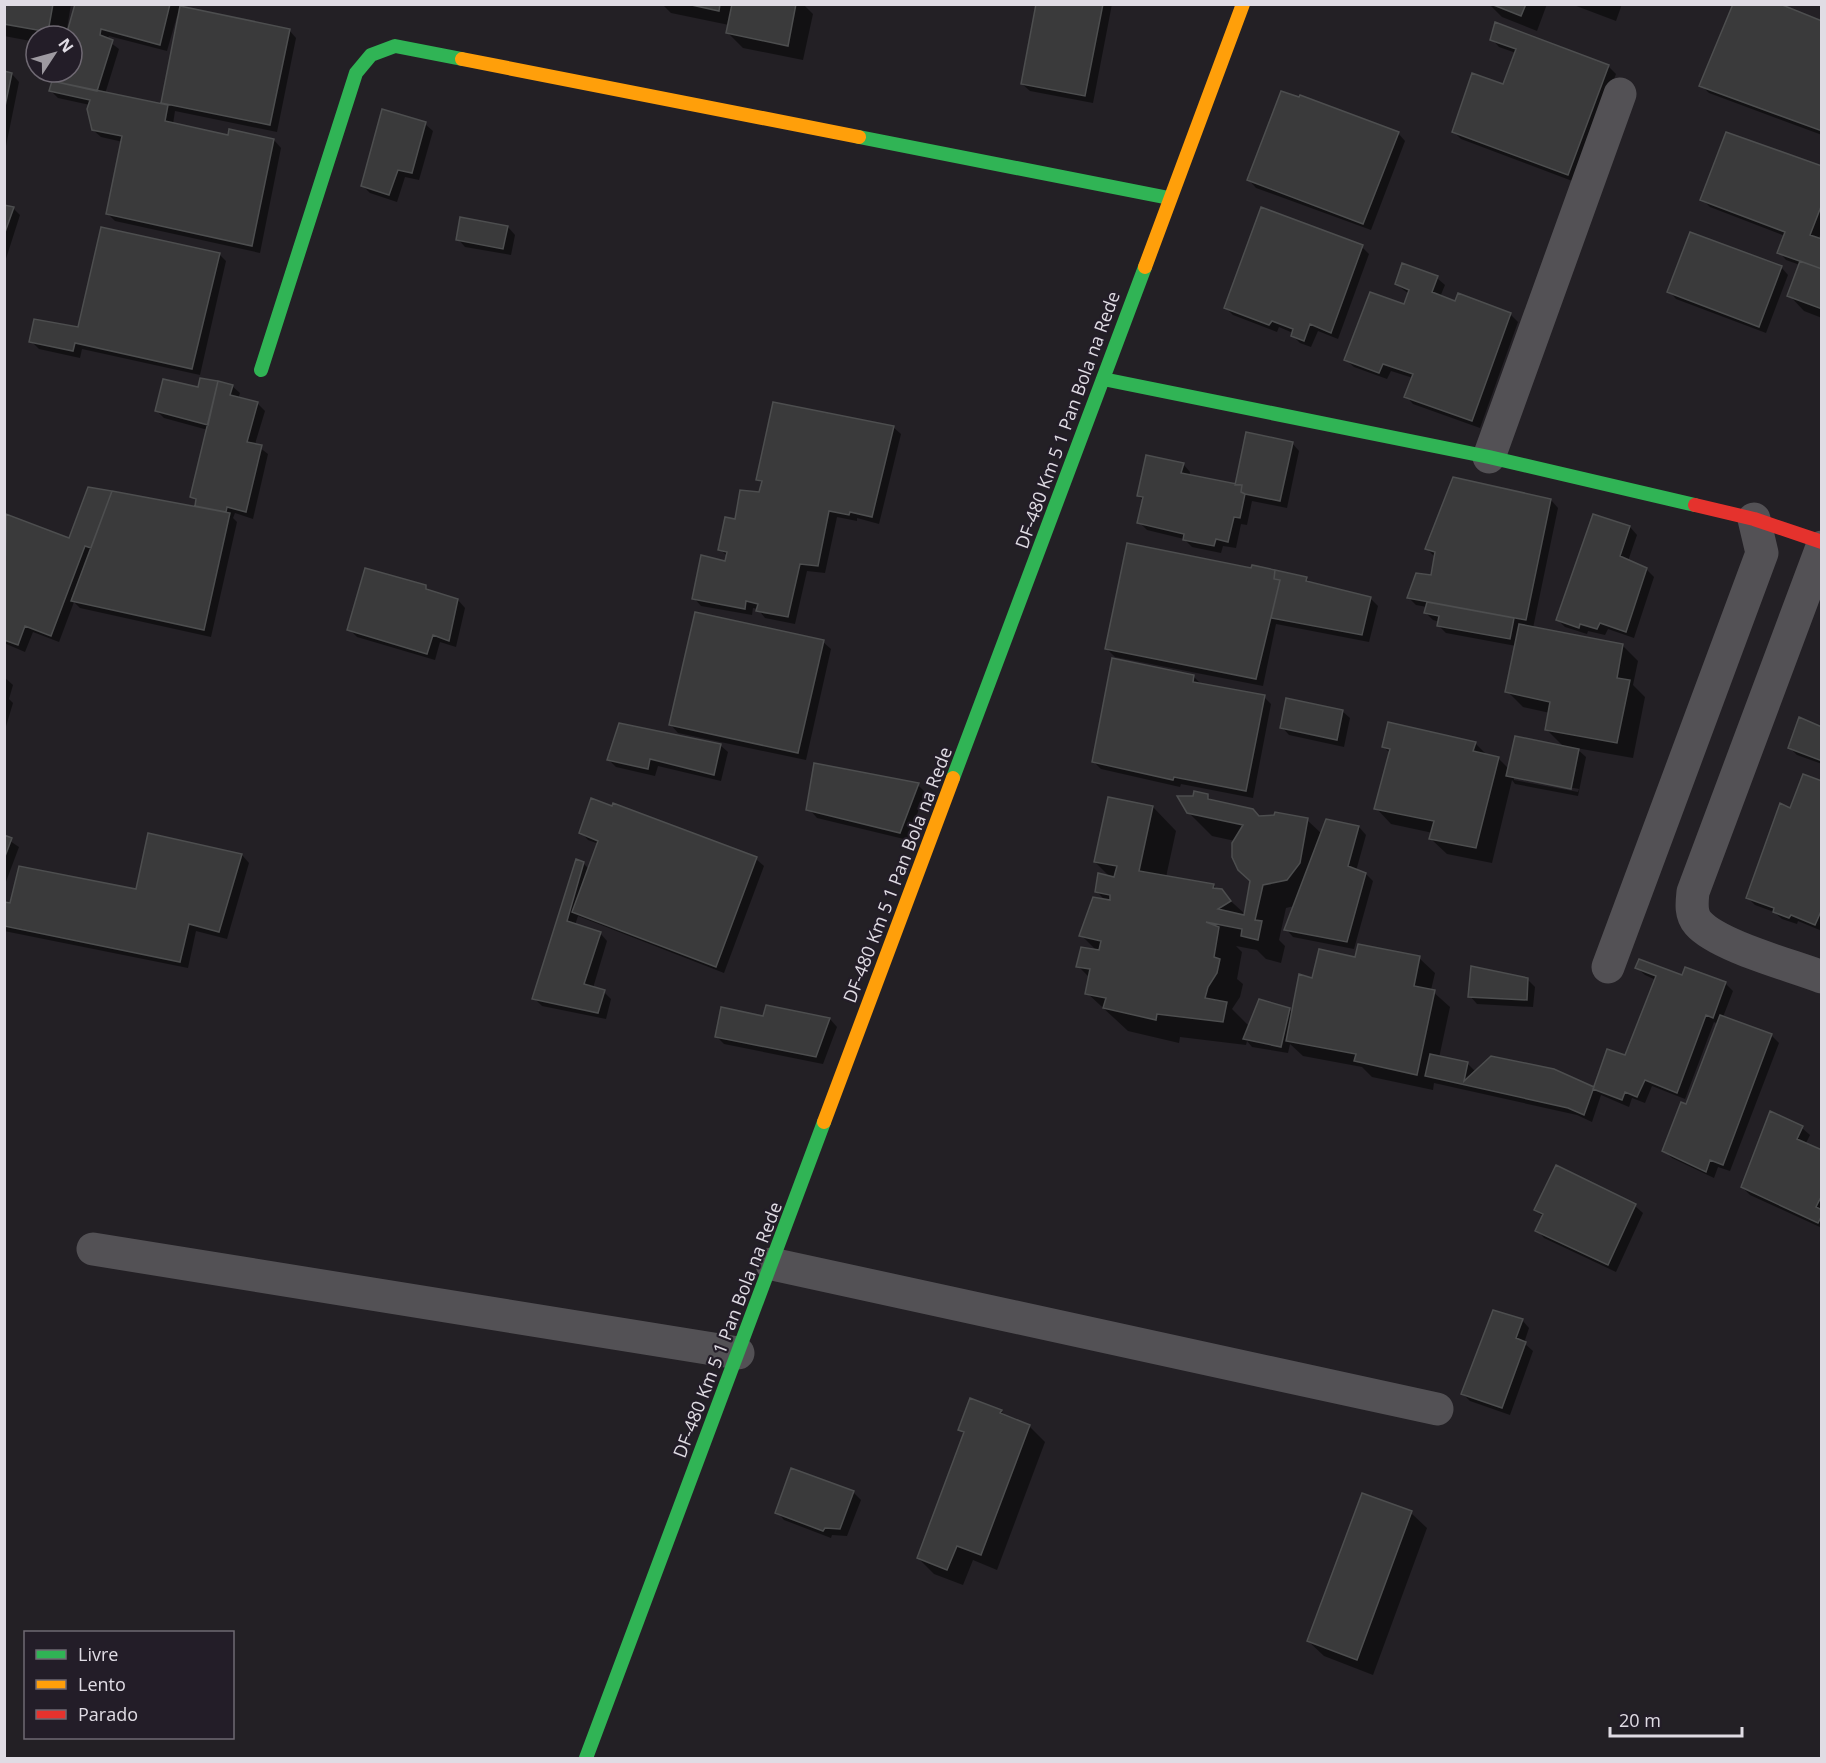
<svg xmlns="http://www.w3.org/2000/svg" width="1826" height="1763" font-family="'Open Sans',sans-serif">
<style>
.shadow{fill:#0007;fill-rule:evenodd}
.building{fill:#3a3a3b;stroke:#4d4e4f;stroke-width:1.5}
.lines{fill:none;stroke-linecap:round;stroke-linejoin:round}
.street{stroke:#535155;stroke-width:33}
.fast{stroke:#30b455;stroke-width:14}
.slow{stroke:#ff9f0a;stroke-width:14}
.jam{stroke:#e5322d;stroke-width:14}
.labels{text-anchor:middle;stroke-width:4.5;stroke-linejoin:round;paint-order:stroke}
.street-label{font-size:18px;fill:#e0dce4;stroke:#231d28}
</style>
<rect width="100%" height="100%" fill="#232025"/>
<!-- shadow -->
<path class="shadow" d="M4,4H71L66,35H68L77,4H180L179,7L289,30L296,38L277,132L175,111L173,124L230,137L274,140L281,148L260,253L115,221L108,214L123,142L101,137L93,130L90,105L58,98L51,91L57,72H72V36H36V42L4,36ZM177,16H179L162,105L105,94L119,49L107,40L109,36L167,51Z
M662,4H803L813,14L803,60L743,48L728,33L729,25L671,13Z
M1038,4H1112L1093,103L1030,91L1022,84Z
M1489,4H1547L1537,31L1502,17Z
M1571,4H1622L1616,21Z
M1822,22V135L1709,93L1701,85Z
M1492,39L1608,66L1616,74L1575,182L1461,139L1453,131L1503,86L1516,53L1499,47Z
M4,72L12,74L19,82L6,146Z
M425,124L433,131L419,180L405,177L397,202L370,193L363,186Z
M1398,133L1405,141L1371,230L1256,188L1249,180Z
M1822,167V230L1818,240L1822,241V318L1804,311L1789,295L1800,265L1786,260L1779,252L1785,236L1710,207L1702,199Z
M4,206L13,208L20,215L4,265Z
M508,227L515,235L511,255L465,247L458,239Z
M1362,247L1369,254L1338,339L1318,331L1311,347L1300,343L1292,335L1293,333L1279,327L1277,332L1233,315L1226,308Z
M219,254L226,261L200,375L82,349L80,358L39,349L31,341L79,329Z
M1781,267L1788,275L1766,333L1676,299L1669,291Z
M1437,278L1445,285L1440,297L1510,314L1518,322L1480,428L1413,404L1406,396L1413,378L1391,371L1387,379L1354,367L1346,360L1404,306L1409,294L1396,284Z
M232,386L240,393L238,399L257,403L265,411L255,444L268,454L253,519L235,513L233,518L237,522L211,637L80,608L74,602L59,642L33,632L25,652L4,643V522L7,516L70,540L196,508L197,502L192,497L208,430L164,418L157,411L199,388Z
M893,427L901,434L879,524L857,518V521L837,517L825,573L807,571L795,624L765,618L758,609L753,608L752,615L701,606L694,598L726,563L728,557L720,549L736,521L760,494L763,485L758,479Z
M1292,443L1299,451L1287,508L1252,501L1247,525L1241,524L1236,548L1223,546L1221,553L1192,547L1184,539L1147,530L1139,522L1144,501L1138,496L1183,464L1190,472L1189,476L1237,486Z
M1454,479L1551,500L1558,508L1533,628L1622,645L1638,661L1633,685L1645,697L1633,758L1576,748L1586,757L1578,796L1515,784L1512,780L1492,863L1447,854L1431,839L1433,833L1391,824L1376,808L1390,753L1383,746L1475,743L1488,756L1498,758L1509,769L1564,747L1546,729L1550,713L1523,707L1507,691L1516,646L1446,633L1439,626L1440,622L1433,620L1426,613L1427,607L1416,605L1409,598L1432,577L1434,556L1427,549ZM1514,777L1579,789L1578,792L1514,780Z
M1593,515L1630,527L1637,535L1628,561L1646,569L1654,577L1634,638L1608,629L1605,635L1588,631L1587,634L1565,627L1558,620Z
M1128,545L1306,578L1312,584L1370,598L1378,606L1369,642L1276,624L1263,686L1115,657L1107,649Z
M426,587L431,593L458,600L465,608L456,647L440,642L435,660L357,637L349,629Z
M823,642L831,649L806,760L678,733L671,725Z
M1193,676L1201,684L1264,697L1271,704L1253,798L1181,784L1180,787L1101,769L1094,762Z
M4,677L13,685L9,699L13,703L4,733Z
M1342,711L1350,718L1344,747L1289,735L1282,727Z
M1822,729V764L1797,755L1790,748Z
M720,745L728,752L721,781L658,766L655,776L616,767L608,759Z
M1822,783V931L1798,921L1797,924L1782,919L1774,912L1755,905L1748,898L1791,810Z
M918,785L925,792L908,840L817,818L810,810Z
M1207,795L1213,802L1260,817L1307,820L1322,834L1359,827L1366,835L1356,871L1366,874L1373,881L1354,949L1293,937L1286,929L1294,906L1286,908L1279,940L1285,946L1281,963L1266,959L1257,950L1236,946L1242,952L1237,979L1243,984L1240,997L1232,1009L1250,1027L1289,1010L1293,1013L1313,979L1356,958H1419L1435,973L1431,990L1450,1007L1439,1058L1467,1063L1476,1072L1595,1090L1608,1051L1626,1057L1656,980L1645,975L1637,968L1683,977L1686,969L1726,984L1733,991L1723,1017L1771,1035L1779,1043L1730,1171L1718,1167L1714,1178L1672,1158L1664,1151L1687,1106L1718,1024L1714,1022L1685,1099L1652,1086L1645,1103L1632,1098L1629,1107L1601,1095L1592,1122L1577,1115L1434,1083L1433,1090L1372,1077L1362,1067L1303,1056L1290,1044L1288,1053L1252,1047L1247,1041L1246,1045L1180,1037L1179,1043L1128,1031L1087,993L1090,978L1078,966L1097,951L1081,935L1106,901L1097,892L1111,878L1095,862L1153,807L1176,831L1166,877L1213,885L1245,914L1251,881L1235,841L1212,836L1188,812Z
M581,832L756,859L764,866L724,973L578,916L575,925L600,933L607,941L593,988L604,992L611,999L606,1019L542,1006L534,998L583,863L589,869L599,844L588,840Z
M4,837L19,847L4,887Z
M242,855L249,863L227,939L196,931L188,968L4,931V904L137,891Z
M1527,979L1535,987L1533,1007L1477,1004L1470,996Z
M767,1007L830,1019L837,1027L823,1064L724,1044L716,1036L764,1018Z
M1771,1113L1802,1128L1810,1135L1806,1143L1822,1151V1228L1750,1195L1742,1187Z
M1635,1206L1643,1213L1616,1272L1544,1238L1537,1230L1543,1217L1536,1210Z
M1522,1320L1529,1328L1524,1343L1533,1351L1510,1415L1470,1401L1463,1394Z
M1001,1411L1008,1418L1029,1426L1045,1442L997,1570L973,1560L963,1585L934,1574L918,1558L965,1435L960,1430Z
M853,1492L861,1500L847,1536L832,1535L831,1538L784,1520L777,1512Z
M1411,1513L1427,1528L1373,1675L1324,1656L1308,1641Z"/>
<!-- building -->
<path class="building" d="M4,4H53L48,32L4,24Z
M75,4H170L160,45L101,29L100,35L113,40L97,91L52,81L55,72H72V36H66Z
M687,4H720L719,11Z
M732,4H796L788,46L726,33Z
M1036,4H1103L1085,96L1021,84Z
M1491,4H1526L1521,16Z
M1733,4H1780L1822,21V131L1699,86Z
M180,6L290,29L270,125L161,103Z
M1495,22L1609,65L1568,175L1452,132L1472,73L1503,84L1516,49L1490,40Z
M4,71L12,73L4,111Z
M52,81L168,105L165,121L228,135L229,129L274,139L252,246L106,214L122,136L92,130L87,109L90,100L49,91Z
M1281,91L1299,97L1300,95L1399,132L1363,224L1247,180Z
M382,109L426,122L412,173L398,170L389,195L361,186Z
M1726,132L1822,166V204L1810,235L1822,239V269L1777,253L1785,232L1700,200Z
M4,205L14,207L4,235Z
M1261,207L1363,245L1331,333L1310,324L1304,341L1291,336L1293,329L1272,321L1269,325L1224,308Z
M460,217L508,226L503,249L456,240Z
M101,227L220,253L192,369L75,343L73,351L29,342L34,319L78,327Z
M1690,232L1782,266L1759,327L1667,292Z
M1800,261L1822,269V309L1787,296Z
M1402,263L1438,276L1432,292L1455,301L1458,293L1511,313L1472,421L1404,397L1413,374L1383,364L1379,373L1344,360L1370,292L1404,304L1409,290L1395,284Z
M200,378L218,381L208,425L155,411L163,379L198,387Z
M218,381L233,385L230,395L258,402L247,442L262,445L246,512L227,507L226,512L195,506L196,499L190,497Z
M773,402L894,426L872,517L850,512L849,515L829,511L818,566L800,564L788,617L756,611L758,604L746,601L745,609L692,599L701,555L725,561L727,552L718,550L725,517L735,519L740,490L759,492L762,481L756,480Z
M1246,432L1293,442L1280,501L1245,494L1241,492L1242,485H1235Z
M1146,455L1184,463L1181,473L1242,485L1241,492L1245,494L1240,518L1234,517L1228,542L1216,539L1214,546L1183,540L1184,534L1137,523L1143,497L1137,496Z
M1453,477L1551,499L1526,620L1407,598L1416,573L1431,575L1435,552L1425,549Z
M88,487L112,491L91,548L85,546L51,636L25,626L18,645L4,640L6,514L69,538Z
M112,491L230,513L204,630L71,601Z
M1593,514L1630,526L1620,556L1647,568L1626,632L1600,623L1597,629L1580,624L1579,628L1556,620Z
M1127,543L1251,568L1252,565L1275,570L1274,579L1280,580L1256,679L1105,649Z
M365,568L426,585V589L458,599L449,641L433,635L427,654L347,630Z
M1275,570L1307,577L1306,581L1371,597L1362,635L1271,618L1280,580L1274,579Z
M1427,602L1514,618L1510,639L1437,626L1439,616L1424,613Z
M695,612L824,640L798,753L669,725Z
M1519,624L1623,644L1617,678L1630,680L1617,743L1545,730L1550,702L1505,692Z
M1112,658L1194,675L1193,682L1265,695L1246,791L1174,777L1173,780L1092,762Z
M1286,698L1343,710L1337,740L1280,728Z
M1799,717L1822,727V761L1788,748Z
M1388,722L1476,742L1473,751L1499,757L1476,848L1429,839L1434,821L1374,809L1390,749L1382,747Z
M619,723L721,744L714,775L650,759L648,769L607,760Z
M1515,736L1579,749L1571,789L1506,776Z
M814,763L919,783L900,833L806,810Z
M1803,774L1822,781V909L1815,925L1791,915L1789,918L1773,912L1774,908L1746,898L1780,803L1790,808Z
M1194,791L1208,794V799L1253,809L1259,816L1274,815L1275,812L1308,818L1300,863L1287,880L1263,885L1255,920L1262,921L1258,940L1241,936L1242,929L1206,922L1219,927L1214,957L1220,959L1217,973L1208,987L1205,998L1227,1002L1223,1022L1157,1014L1156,1020L1103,1008L1106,998L1085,994L1090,969L1076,967L1081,947L1099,950L1101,941L1079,936L1093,897L1110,900V895L1095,892L1098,873L1114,877L1117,866L1094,862L1108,797L1153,806L1139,871L1214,884L1213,888L1222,889L1231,901L1218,909L1244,915L1250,881L1238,870L1232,857V843L1243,825L1187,813L1177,796H1193Z
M591,798L612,806L613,803L757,857L716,967L572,912L598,841L579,833Z
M1326,819L1359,826L1348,866L1366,873L1347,942L1284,930Z
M148,833L242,854L219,932L189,924L180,962L4,926V902L10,903L19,866L136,889Z
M4,835L12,838L4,859Z
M576,859L584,862L567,921L601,932L584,984L605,990L598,1013L532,999Z
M1358,944L1420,956L1414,986L1435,990L1417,1075L1354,1061L1356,1054L1286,1041L1299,974L1312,978L1319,949L1355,957Z
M1639,959L1682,975L1685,967L1726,982L1713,1018L1706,1015L1677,1093L1645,1080L1637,1097L1625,1092L1622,1100L1593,1089L1607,1049L1625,1055L1656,976L1635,968Z
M1471,966L1528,978L1527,1000L1468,997Z
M1259,999L1290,1008L1281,1047L1243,1039Z
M766,1005L830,1018L816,1057L715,1037L721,1007L763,1016Z
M1720,1015L1772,1034L1723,1165L1710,1160L1706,1172L1662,1151L1681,1102L1686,1104Z
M1430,1054L1468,1062L1464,1081L1491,1056L1554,1069L1594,1087L1584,1115L1568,1108L1425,1076Z
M1770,1111L1803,1126L1797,1139L1822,1150V1195L1816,1207L1822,1210V1215L1818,1223L1741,1187Z
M1556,1165L1636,1204L1608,1265L1535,1231L1543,1214L1534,1210Z
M1493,1310L1523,1319L1516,1338L1526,1342L1502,1408L1461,1394Z
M970,1398L1002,1410L1000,1413L1030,1425L981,1555L957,1546L947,1570L917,1558L964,1432L958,1430Z
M791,1468L854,1491L840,1529L825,1528L823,1531L775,1513Z
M1362,1493L1412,1511L1357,1660L1307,1641Z"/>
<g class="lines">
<!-- street -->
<path class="street" d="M1489,457L1620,94
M1822,547L1693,892C1692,902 1690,914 1698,923C1718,946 1791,965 1822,977
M1608,967L1762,553L1754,519
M93,1249L738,1353
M772,1264L1437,1409"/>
<!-- fast -->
<path class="fast" d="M859,137L1169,198
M261,370L356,73L371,55L395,46L462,59
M1103,379L1489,457L1695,505
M953,778L1145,267
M586,1758L824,1122"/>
<!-- slow -->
<path class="slow" d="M462,59L859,137
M1145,267L1243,4
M824,1122L953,778"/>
<!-- jam -->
<path class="jam" d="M1695,505L1754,519L1822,542"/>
</g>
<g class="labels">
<!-- street labels -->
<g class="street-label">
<text transform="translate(1068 420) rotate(-70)" y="6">DF-480 Km 5 1 Pan Bola na Rede</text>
<text transform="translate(898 875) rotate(-69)" y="6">DF-480 Km 5 1 Pan Bola na Rede</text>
<text transform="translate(728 1330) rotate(-69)" y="6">DF-480 Km 5 1 Pan Bola na Rede</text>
</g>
</g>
<!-- border -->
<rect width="1826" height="1763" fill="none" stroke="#e0dce4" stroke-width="12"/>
<!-- legend -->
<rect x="24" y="1631" width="210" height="108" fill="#231d28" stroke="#6f6973" stroke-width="1.5"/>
<rect x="36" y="1650" width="30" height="9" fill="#30b455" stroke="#6f6973" stroke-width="1.5"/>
<text x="78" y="1661" font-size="18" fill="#e0dce4">Livre</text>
<rect x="36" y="1680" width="30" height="9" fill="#ff9f0a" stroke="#6f6973" stroke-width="1.5"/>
<text x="78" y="1691" font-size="18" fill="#e0dce4">Lento</text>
<rect x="36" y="1710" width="30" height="9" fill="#e5322d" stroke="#6f6973" stroke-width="1.5"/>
<text x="78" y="1721" font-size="18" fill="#e0dce4">Parado</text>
<!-- north arrow -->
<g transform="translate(54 54) rotate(54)"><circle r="28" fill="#231d28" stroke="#6f6973" stroke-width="1.5"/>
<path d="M0-4.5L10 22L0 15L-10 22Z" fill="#9e9aa1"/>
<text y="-9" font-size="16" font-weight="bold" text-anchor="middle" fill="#e0dce4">N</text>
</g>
<!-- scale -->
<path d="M1610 1727v9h132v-9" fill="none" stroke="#e0dce4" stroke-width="3"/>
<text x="1619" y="1727" font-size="18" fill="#e0dce4" stroke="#231d28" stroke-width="4.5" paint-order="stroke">20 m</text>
</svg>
